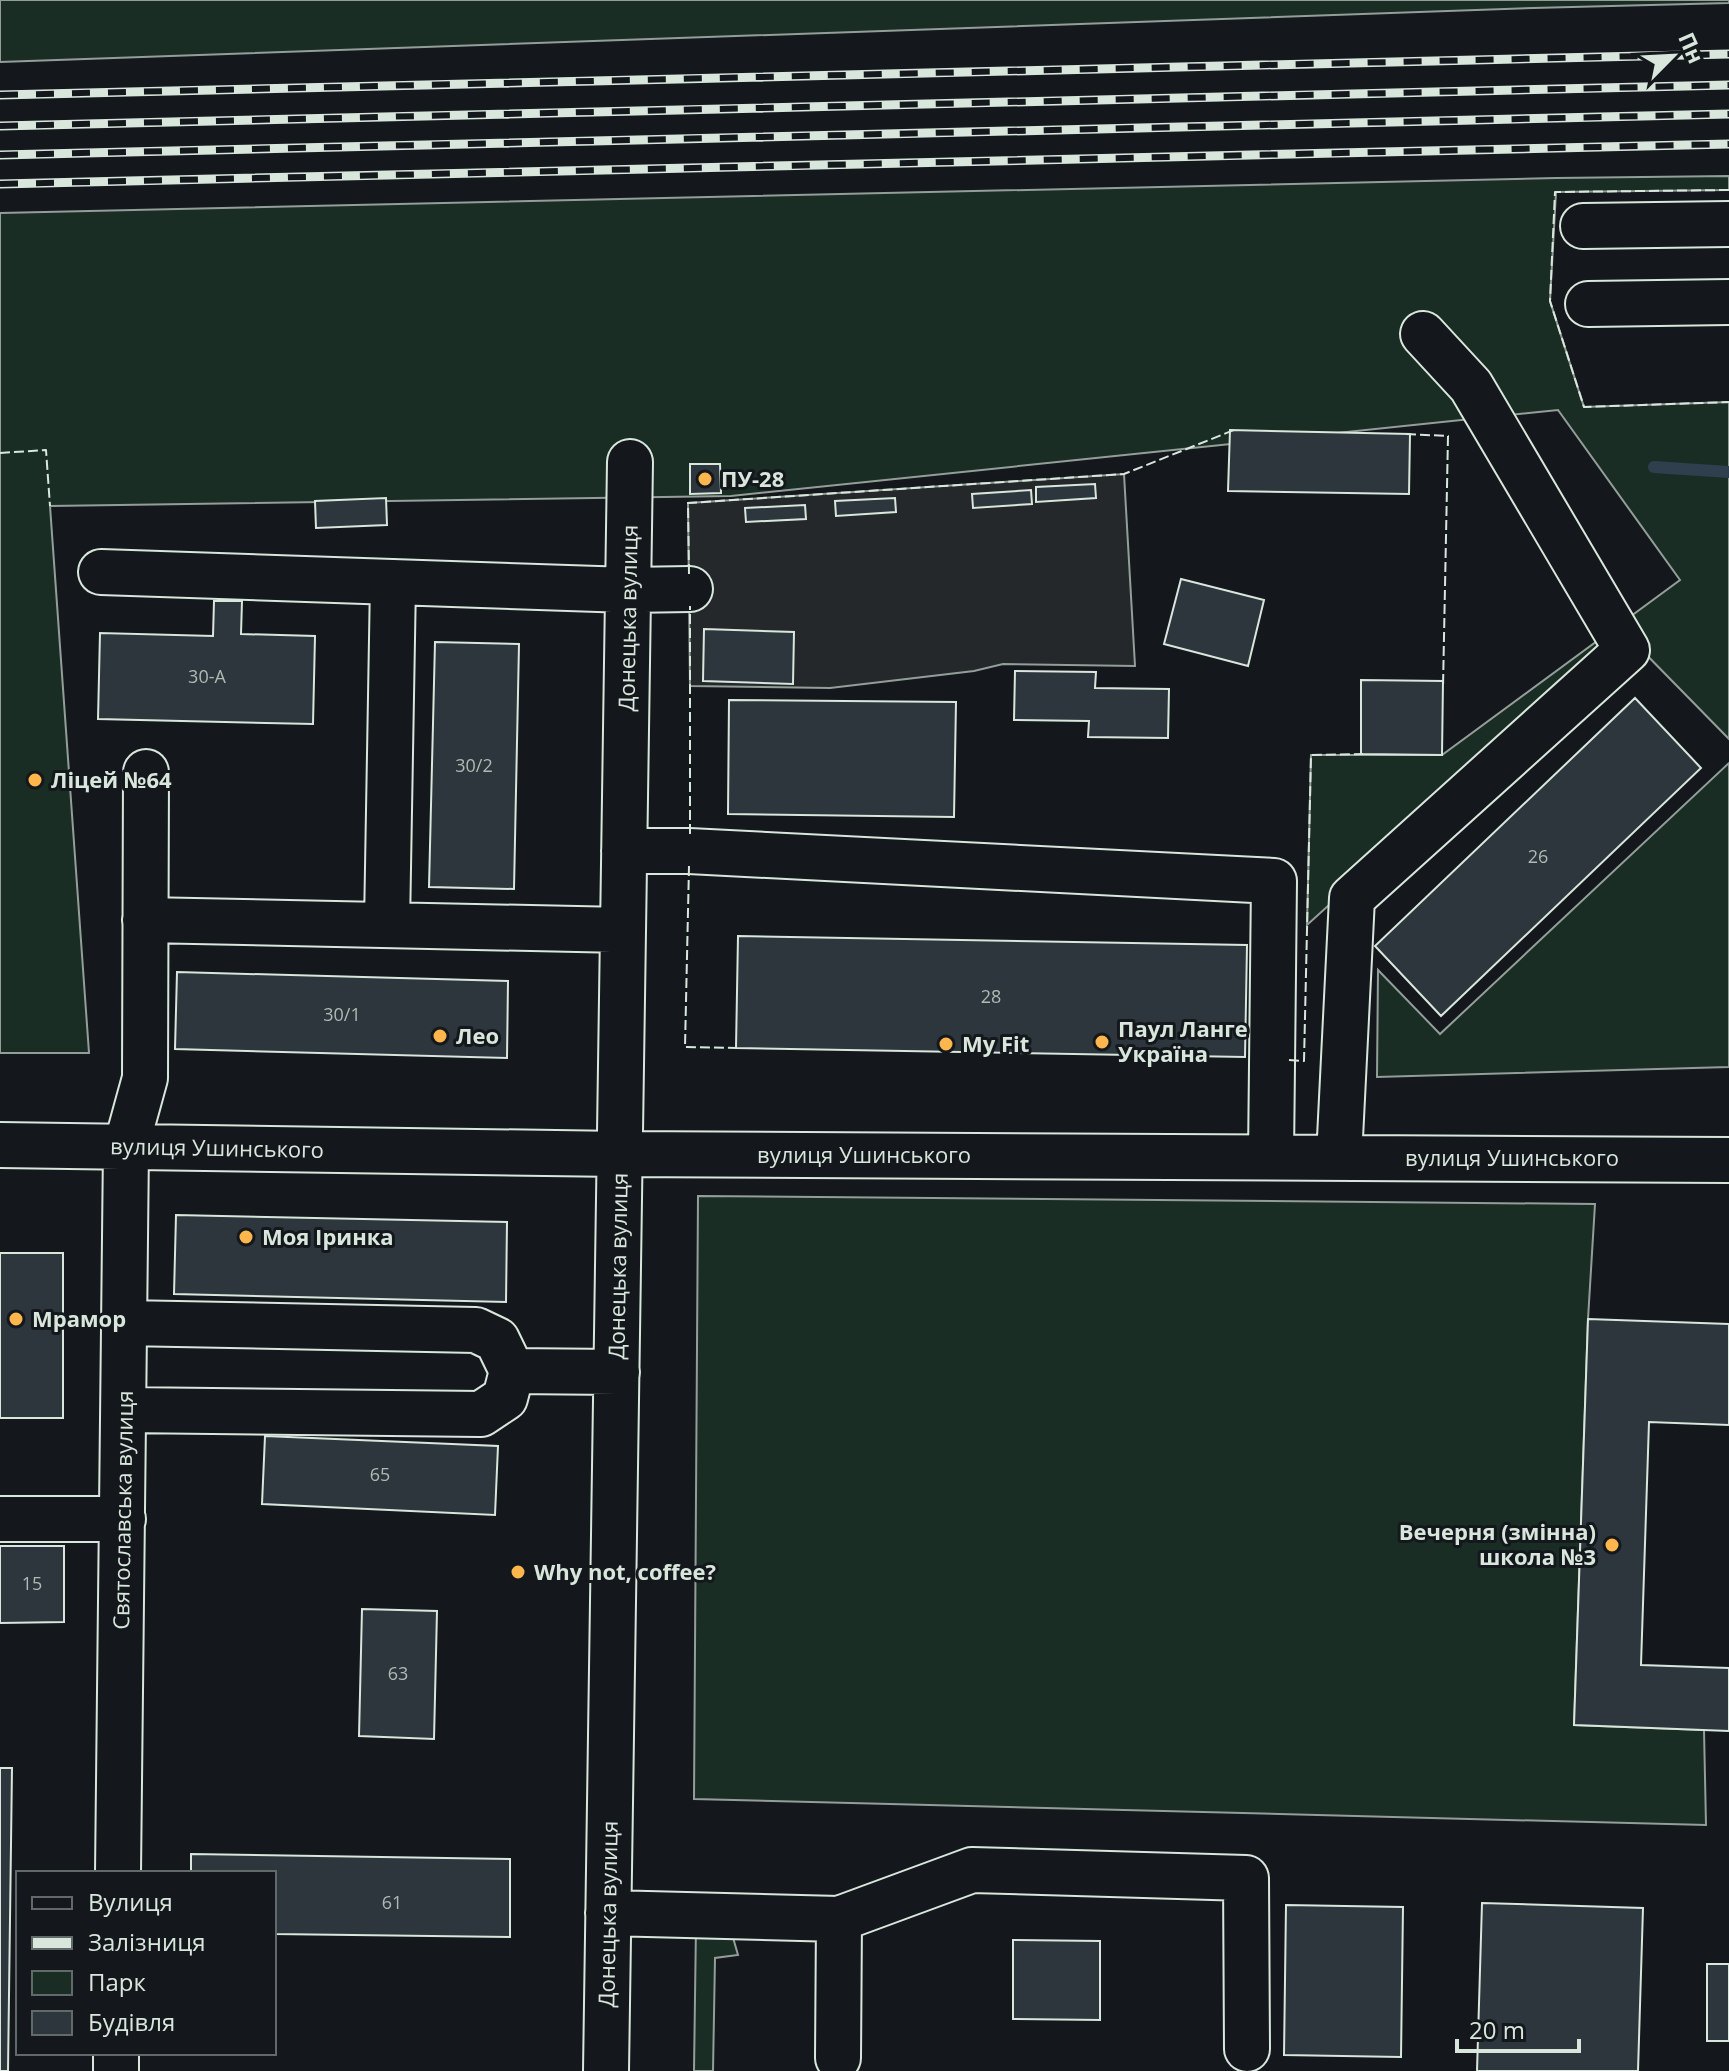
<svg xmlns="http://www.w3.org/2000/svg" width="1729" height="2071" font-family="'Open Sans',sans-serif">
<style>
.green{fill:#1a2d24;stroke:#939e99;stroke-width:2}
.parking{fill:#24282b;stroke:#939e99;stroke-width:2}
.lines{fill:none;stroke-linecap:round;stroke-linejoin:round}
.stream{stroke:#2f3f4d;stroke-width:12}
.building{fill:#2c363c;stroke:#d8e6dc;stroke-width:2}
.minor-casing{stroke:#d8e6dc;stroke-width:48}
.minor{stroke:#14181c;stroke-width:44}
.rail-casing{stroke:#d8e6dc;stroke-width:9}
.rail{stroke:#14181c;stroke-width:6;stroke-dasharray:18;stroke-linecap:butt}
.fence{stroke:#d8e6dc;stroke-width:2;stroke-dasharray:10 4;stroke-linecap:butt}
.poi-dot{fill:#ffb74d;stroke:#14181c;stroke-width:3}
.labels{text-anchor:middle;stroke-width:6;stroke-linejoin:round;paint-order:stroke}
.number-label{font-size:18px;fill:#adbab4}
.poi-label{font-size:22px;font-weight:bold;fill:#d8e6dc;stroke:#14181c;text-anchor:start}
.street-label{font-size:22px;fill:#d8e6dc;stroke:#14181c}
</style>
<rect width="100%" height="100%" fill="#14181c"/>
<!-- green -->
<path class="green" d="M0,0H1729V3L1533,8L0,62Z
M1729,176V190L1556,192L1550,301L1584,407L1729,402V739L1627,635L1307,925L1311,755H1442L1680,580L1558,410L731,496L50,506L89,1053H0V213L1556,178Z
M1729,763V1067L1377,1077L1378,970L1440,1034Z
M698,1196L1595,1204L1588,1319L1574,1725L1704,1730L1706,1825L694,1799Z
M696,1925L730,1927L738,1955L715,1958L713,2071H694Z"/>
<!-- parking -->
<path class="parking" d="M1124,474L1135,666L1003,664L974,671L830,688L690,686L688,503Z"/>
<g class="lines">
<!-- stream -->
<path class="stream" d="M1654,467L1729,472"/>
</g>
<!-- building -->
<path class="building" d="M1230,430L1410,434L1409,494L1228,491Z
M690,464H720L721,493L690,494Z
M1095,484L1096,498L1036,502V487Z
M1031,490L1032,504L973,508L972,494Z
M386,498L387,525L316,528L315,501Z
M895,498L896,512L836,516L835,501Z
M805,505L806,519L746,522L745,508Z
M1181,579L1264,600L1248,666L1164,644Z
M214,601H242L241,634L315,636L313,724L98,719L100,633L213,636Z
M704,629L794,632L793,684L703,681Z
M435,642L519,644L514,889L429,887Z
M1015,671L1096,672L1095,688L1169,689L1168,738L1088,737L1089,721L1014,720Z
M1361,680L1443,681L1442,755L1361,754Z
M1635,698L1701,768L1441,1016L1375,946Z
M729,700L956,702L954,817L728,814Z
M738,936L1247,945L1245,1057L736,1048Z
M177,972L508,981L507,1058L175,1049Z
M176,1215L507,1222L506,1302L174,1294Z
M0,1253H63V1418H0Z
M1588,1319L1729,1324V1425L1649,1422L1641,1665L1729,1668V1731L1574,1725Z
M265,1436L498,1446L495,1515L262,1504Z
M0,1546H64V1622L0,1623Z
M362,1609L437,1611L434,1739L359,1736Z
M0,1768H12L8,2071H0Z
M191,1854L510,1859V1937L274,1934V1873H191Z
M1482,1903L1643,1908L1638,2071H1477Z
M1286,1905L1403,1907L1401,2057L1284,2055Z
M1013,1940L1100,1941V2020L1013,2019Z
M1707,1964H1729V2041H1707Z"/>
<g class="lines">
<!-- minor casing -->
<g class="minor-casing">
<path id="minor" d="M1583,226L1729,224
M1588,304L1729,302
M101,572L628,590L690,589
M624,851H689L1274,881L1271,1157
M145,920L623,930
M387,925L393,582
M0,1145L620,1154L1729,1160
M1339,1158L1352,898L1627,650L1471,386L1423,334
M125,1323L476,1330L497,1340L512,1371L617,1372
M125,1410L481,1414L505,1398L512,1371
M0,1519H123
M118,1873L126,1147L145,1078L146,772
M608,1913L839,1919L972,1870L1246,1878L1247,2049
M838,2058L839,1919
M116,2071V2053
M606,2071L630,462"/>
</g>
<!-- minor -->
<use href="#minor" class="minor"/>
<!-- rail casing -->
<g class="rail-casing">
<path id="rail" d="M0,95L1729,54
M0,126L1729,85
M0,155L1729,114
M0,184L1729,144"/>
</g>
<!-- rail -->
<use href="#rail" class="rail"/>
<!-- fence -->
<path class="fence" d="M1729,190L1555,192L1550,301L1584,407L1729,402
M1406,434L1448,436L1443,687
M0,453L46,450L50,506
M689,574L688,503L1124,474L1234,430
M690,834V606
M689,866L685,1047L736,1048
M1289,1060L1304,1061L1311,755L1363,754"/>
</g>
<!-- markers -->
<g class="poi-dot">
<circle cx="705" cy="479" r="8"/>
<circle cx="35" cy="780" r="8"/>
<circle cx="440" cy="1036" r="8"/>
<circle cx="1102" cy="1042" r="8"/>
<circle cx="946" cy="1044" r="8"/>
<circle cx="246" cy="1237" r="8"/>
<circle cx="16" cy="1319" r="8"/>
<circle cx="1612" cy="1545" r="8"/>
<circle cx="518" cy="1572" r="8"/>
</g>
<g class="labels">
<!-- number labels -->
<g class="number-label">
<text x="207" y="683">30-А</text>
<text x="474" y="772">30/2</text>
<text x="1538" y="863">26</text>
<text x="991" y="1003">28</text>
<text x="342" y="1021">30/1</text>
<text x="380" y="1481">65</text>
<text x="32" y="1590">15</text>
<text x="398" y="1680">63</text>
<text x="392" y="1909">61</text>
</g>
<!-- poi labels -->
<g class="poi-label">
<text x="721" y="487">ПУ-28</text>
<text x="51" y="788">Ліцей №64</text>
<text x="1118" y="1037">Паул Ланге<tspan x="1118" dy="25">Україна</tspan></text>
<text x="456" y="1044">Лео</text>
<text x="962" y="1052">My Fit</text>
<text x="262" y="1245">Моя Іринка</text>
<text x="32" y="1327">Мрамор</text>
<text x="1596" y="1540" text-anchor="end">Вечерня (змінна)<tspan x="1596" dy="25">школа №3</tspan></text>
<text x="534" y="1580">Why not, coffee?</text>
</g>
<!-- street labels -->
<g class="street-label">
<text transform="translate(628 618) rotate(-89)" y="8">Донецька вулиця</text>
<text transform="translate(217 1148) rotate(1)" y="8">вулиця Ушинського</text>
<text x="864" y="1163">вулиця Ушинського</text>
<text x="1512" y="1166">вулиця Ушинського</text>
<text transform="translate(618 1266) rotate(-89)" y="8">Донецька вулиця</text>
<text transform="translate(123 1510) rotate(-89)" y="8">Святославська вулиця</text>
<text transform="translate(608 1914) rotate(-89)" y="8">Донецька вулиця</text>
</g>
</g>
<!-- legend -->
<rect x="16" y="1871" width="260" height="184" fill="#14181c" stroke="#626a69" stroke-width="2"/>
<rect x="32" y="1897" width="40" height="12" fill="#14181c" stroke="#626a69" stroke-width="2"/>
<text x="88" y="1911" font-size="24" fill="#d8e6dc">Вулиця</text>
<rect x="32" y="1937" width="40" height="12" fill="#d8e6dc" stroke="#626a69" stroke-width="2"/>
<text x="88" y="1951" font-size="24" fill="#d8e6dc">Залізниця</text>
<rect x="32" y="1971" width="40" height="24" fill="#1a2d24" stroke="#626a69" stroke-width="2"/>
<text x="88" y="1991" font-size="24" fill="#d8e6dc">Парк</text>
<rect x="32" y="2011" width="40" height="24" fill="#2c363c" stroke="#626a69" stroke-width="2"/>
<text x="88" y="2031" font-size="24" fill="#d8e6dc">Будівля</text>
<!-- north arrow -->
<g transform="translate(1673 56) rotate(66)" stroke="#14181c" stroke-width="6" paint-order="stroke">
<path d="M0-6L14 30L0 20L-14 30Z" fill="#d8e6dc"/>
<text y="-12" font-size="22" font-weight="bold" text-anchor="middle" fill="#d8e6dc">Пн</text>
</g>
<!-- scale -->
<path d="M1457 2039v12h122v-12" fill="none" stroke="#d8e6dc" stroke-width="4"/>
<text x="1469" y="2039" font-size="24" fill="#d8e6dc" stroke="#14181c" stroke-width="6" paint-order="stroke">20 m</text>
</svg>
